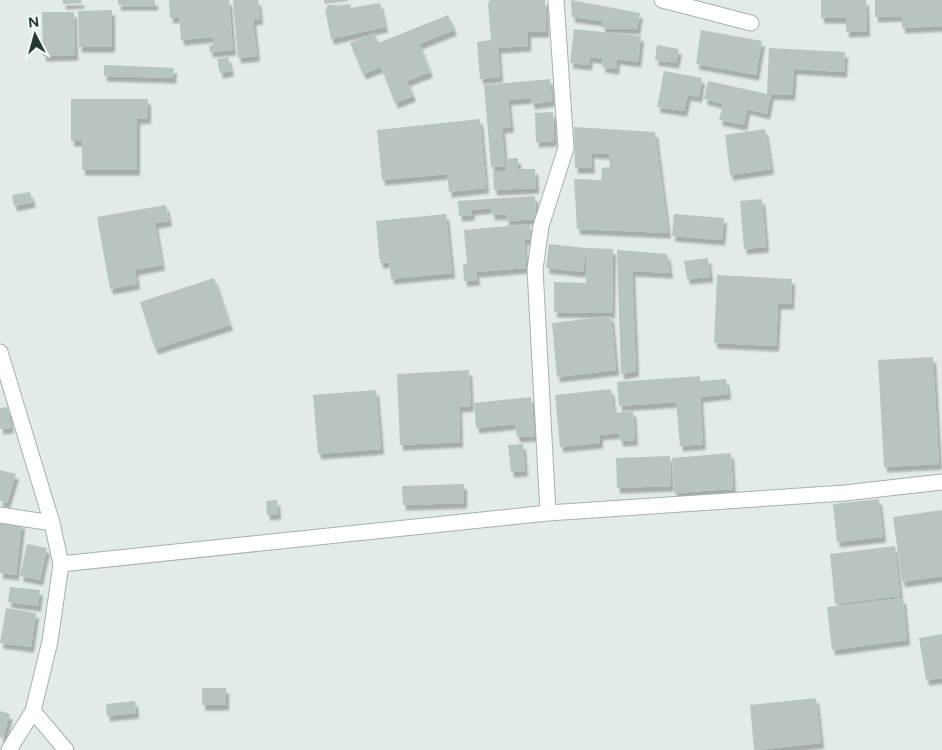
<svg xmlns="http://www.w3.org/2000/svg" width="942" height="750" font-family="Figtree,sans-serif">
<style>
.building{fill:#b7c5be;filter:url(#shadow)}
.lines{fill:none;stroke-linecap:round;stroke-linejoin:round}
.street-casing{stroke:#a5b2ac;stroke-width:17}
.street{stroke:#fff;stroke-width:15}
</style>
<defs>
<filter id="shadow"><feDropShadow dx="3" dy="5.5" stdDeviation="1" flood-color="#0004"/></filter>
</defs>
<rect width="100%" height="100%" fill="#e2ebe6"/>
<!-- building -->
<path class="building" d="M63,0H81L82,3L63,4Z
M118,0H155V5H118Z
M169,0H229L233,50L210,52L209,46L213,45V37L181,40L179,17L170,18Z
M233,0H258L260,19L253,20L257,56L238,58Z
M324,0H348V1L324,4Z
M490,0H545L546,32H528V46L498,48L500,77L480,79L477,42L491,40L488,4Z
M571,0L640,13L637,29L602,28V21L572,17Z
M821,0H866L867,31L846,32V18H821Z
M875,0H942V26L902,28V16L875,17Z
M380,3L385,27L331,39L325,9L350,4L351,8Z
M112,10V47H79L78,11Z
M42,12H74L75,55L43,56Z
M448,15L454,30L419,44L430,72L407,81L413,96L395,103L381,67L363,74L350,43L374,33L378,43Z
M574,29L641,36L638,62L617,59L616,69L602,67L603,59L590,57L589,65L570,63Z
M701,30L762,41L756,75L696,64Z
M657,45L679,49L676,63L655,60Z
M769,48L845,52L844,72L794,69L792,95L771,94L767,114L747,109L744,125L719,120L723,104L704,99L708,81L767,94Z
M228,57L231,71L220,73L217,59Z
M104,65L174,68L173,78L104,76Z
M664,71L702,78L699,97L688,95L684,111L657,107Z
M550,79L552,101L532,104L531,98L508,100L511,127L502,128L505,166L491,167L484,85Z
M71,99H148V118L137,119V170H82V141H71Z
M553,112L554,141L536,142L535,113Z
M480,119L486,188L449,192L447,174L382,180L377,130Z
M574,127L655,132L668,233L577,229L574,179L601,180L602,168L610,167L609,154L591,153L592,168H575Z
M765,129L771,169L730,175L725,135Z
M518,158V169H535L536,188L494,190L493,172H507L506,159Z
M30,192L33,202L14,206L12,195Z
M535,196L536,219L506,221V214L492,215L491,208L471,210L472,215L459,216L458,201Z
M762,199L766,247L744,249L740,201Z
M166,205L169,221L155,223L162,265L135,270L137,284L110,289L97,217Z
M446,214L452,273L391,279L389,262L380,263L376,221Z
M674,214L724,218L722,240L672,236Z
M530,224L531,239L524,240L526,268L476,272L477,280L464,281L463,264H467L464,230Z
M549,244L586,248L583,272L546,268Z
M586,248L613,249L612,313L554,312V282L586,283Z
M617,250L667,254L670,273L632,271L636,371L621,374Z
M708,258L710,277L687,279L684,261Z
M717,275L792,279L791,304H778L776,346L714,343Z
M214,278L230,325L155,349L140,302Z
M611,316L616,370L557,377L552,323Z
M933,357L939,464L884,467L878,360Z
M469,370L471,406L459,407L460,442L400,445L397,374Z
M700,376V381L726,379L728,394L700,397L703,444L680,446L676,402L619,406L617,382Z
M611,389L614,413L633,411L635,440L620,441L619,433L600,435V443L560,447L555,395Z
M376,390L381,449L318,454L313,395Z
M531,397L535,436L517,437L515,424L476,428L474,403Z
M8,407L11,428L0,429V408Z
M523,444L525,471L511,472L508,445Z
M731,453L733,489L674,493L672,458Z
M670,456L671,486L617,488L616,458Z
M0,470L16,474L7,503L0,501Z
M464,484V503L403,505L402,486Z
M879,499L883,537L837,542L833,504Z
M277,500L278,514L267,515L266,501Z
M942,510V576L902,582L893,517Z
M0,520L22,523L16,575L0,573Z
M27,544L47,548L40,580L20,576Z
M895,546L900,596L835,604L830,554Z
M10,587L40,590L38,606L8,602Z
M903,598L907,640L832,650L827,607Z
M6,608L36,613L31,647L0,643Z
M942,634V678L926,680L919,638Z
M202,688H226V705H202Z
M816,698L821,743L754,750L750,705Z
M135,701L136,713L107,716L106,704Z
M0,711L10,714L3,738L0,737Z"/>
<g class="lines">
<!-- street casing -->
<g class="street-casing">
<path id="street" d="M662,0L751,23
M0,352L52,523L61,564L50,641L33,711L9,750
M548,513L535,269L541,226L566,148L556,0
M0,515L52,523
M61,564L548,513L845,493L942,482
M33,711L66,750"/>
</g>
<!-- street -->
<use href="#street" class="street"/>
</g>
<!-- north arrow -->
<g transform="translate(35 35) rotate(354)" stroke="#f2f8f4" stroke-width="4" paint-order="stroke">
<path d="M0-4L9 19L0 12L-9 19Z" fill="#233a31"/>
<text y="-8" font-size="14" font-weight="bold" text-anchor="middle" fill="#233a31">N</text>
</g>
</svg>
